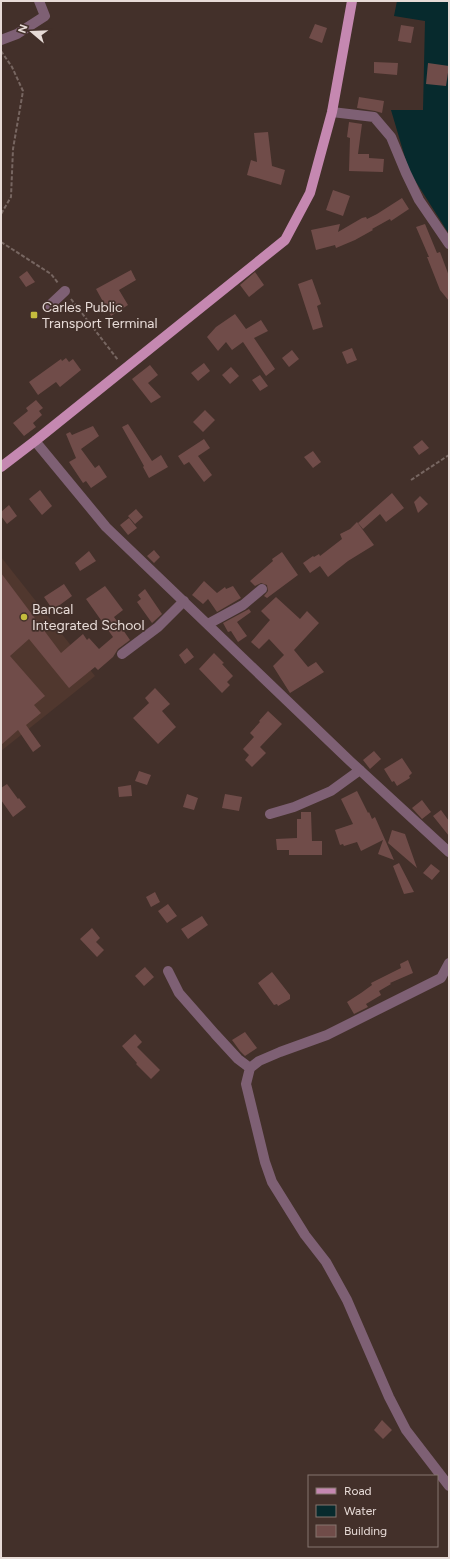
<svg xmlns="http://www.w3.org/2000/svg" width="450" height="1559" font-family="Figtree,sans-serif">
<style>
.built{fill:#50372e}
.water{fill:#072a2d}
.building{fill:#704c49}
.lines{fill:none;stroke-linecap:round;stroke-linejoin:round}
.path{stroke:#776661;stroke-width:2;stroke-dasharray:4 2;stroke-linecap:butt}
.minor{stroke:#7e6074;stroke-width:10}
.major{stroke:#c588b1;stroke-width:10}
.poi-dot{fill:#c5bc3d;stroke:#43302a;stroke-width:1.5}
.labels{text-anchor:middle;stroke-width:3.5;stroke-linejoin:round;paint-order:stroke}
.poi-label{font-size:14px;fill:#e7dbd7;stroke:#43302a;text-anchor:start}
</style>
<rect width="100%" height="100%" fill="#43302a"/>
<!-- built -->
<path class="built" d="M1,557L95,676L1,751Z"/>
<!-- water -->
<path class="water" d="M397,1H449V234L409,171L391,110H423L425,21L394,16Z"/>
<!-- building -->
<path class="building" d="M315,24L327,28L322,43L309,38Z
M401,25L414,27L411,43L398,41Z
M374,62L398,63L397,75L374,73Z
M428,63L449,66L446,86L426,84Z
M359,97L384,101L382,113L375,111L357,108Z
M349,122L362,124L358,154H369V158L384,159L383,172L349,171L350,138L347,137Z
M268,132L272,166L285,170L281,185L247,175L251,160L257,162L254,133Z
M333,190L350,196L343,216L326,210Z
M402,198L409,209L391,221L390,219L372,229L373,230L355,240L336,248L335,245L316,250L311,230L340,224L338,232L362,218L366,217L367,219L377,214Z
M425,224L437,253L440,252L449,276V301L440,290L427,257H429L416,227Z
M131,270L136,280L119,290L128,305L111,316L96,289Z
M27,271L35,282L26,287L19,277Z
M255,272L264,285L249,297L240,285Z
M312,279L321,304L317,306L323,327L313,330L298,284Z
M235,314L246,329L261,320L268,331L254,338L275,369L266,376L243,342L232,350L226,342L218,351L207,337L216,327Z
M352,348L357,360L347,364L342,352Z
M292,350L299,359L289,367L282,358Z
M66,358L69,362L73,359L81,370L60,387L56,382L38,395L29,382L61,359L62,361Z
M204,363L210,371L198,381L191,373Z
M150,365L158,375L148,383L161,397L151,403L132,379Z
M231,367L239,376L230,384L222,375Z
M260,375L268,386L260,391L252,380Z
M36,400L43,408L39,411L42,415L33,423L36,427L24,436L13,423L28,411L26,408Z
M205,410L215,420L203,432L193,422Z
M128,424L152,461L161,455L168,467L149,478L143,467L144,466L122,427Z
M93,426L99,436L81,449L95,468L99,465L107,477L91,488L86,481L83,483L69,462L76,458L66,434L70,432L72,435Z
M204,439L210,448L198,456L212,475L204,482L189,462L184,465L178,456Z
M422,440L429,448L419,455L413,447Z
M313,451L321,462L313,468L304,457Z
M40,490L52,506L42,515L29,499Z
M392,493L404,508L386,522L380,514L363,529L358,523Z
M420,496L428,504L418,513L414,502Z
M9,505L17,516L7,524L1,516V512Z
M136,509L143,517L135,524L128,516Z
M129,518L137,528L128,535L120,525Z
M357,522L374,545L348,561L328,577L320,566L310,573L303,563L313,556L314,557L319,554L320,556L342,539L340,534L350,529Z
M154,550L160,557L154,563L147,556Z
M89,551L96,561L80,571L75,563Z
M282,552L298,575L267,598L264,596L268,591L267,585L261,583L255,586L250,581L273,561L272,559Z
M1,573L61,653L83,634L87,640L89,638L99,649L113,637L86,599L105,586L123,610L114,617L130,640L118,649L113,657L98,670L95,667L69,688L29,639L10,656L45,696L34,705L41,713L26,725L41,746L33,752L18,730L1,745Z
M204,581L217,593L225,587L226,589L233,586L241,598L217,612L208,599L203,604L192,595Z
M64,584L72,596L53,610L44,597Z
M145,589L162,614L152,623L137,602L141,599L138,595Z
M276,597L300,619L307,611L319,623L294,650L308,667L316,662L324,672L290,693L273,666L284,655L269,639L259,649L251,642L270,620L261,611Z
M249,609L251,612L237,622L247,636L238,642L231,631L228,632L223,623Z
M187,648L194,657L185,664L179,655Z
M214,653L224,663L222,664L233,676L227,682L230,685L222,693L199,669Z
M155,688L170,704L162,711L176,727L158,744L133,718L149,703L145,698Z
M268,711L282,724L260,747L266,753L252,767L245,760L249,755L243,749L254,737L250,733L260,722L259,721Z
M374,751L381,759L370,769L363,760Z
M402,758L412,773L409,776L410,778L397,786L394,781L392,782L384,769Z
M139,771L151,775L147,785L135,781Z
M7,784L18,799L19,798L26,807L13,817L1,800V788Z
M131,785L132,796L119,797L118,787Z
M357,791L368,813L369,812L372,819L375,817L394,860L378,854L383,840L361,851L357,842L344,846L343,844L340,845L335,830L353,824L341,799Z
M187,794L198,798L194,810L183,807Z
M225,794L242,797L239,811L222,808Z
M422,800L431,812L422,819L412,808Z
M441,810L449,821V836L433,816Z
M301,812H311L312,841H322V855H289V850H277L276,839L297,838V819H301Z
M392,830L405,834L417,868L388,843Z
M399,863L414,892L404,894L393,866Z
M431,864L440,871L432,880L423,873Z
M155,892L160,902L151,907L146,897Z
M168,904L177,916L167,923L158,911Z
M202,916L208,925L188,939L181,929Z
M92,928L100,938L96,942L104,950L97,957L80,939Z
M408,960L413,973L390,983L391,984L379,991L381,995L366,1004L368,1007L354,1014L347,1002L361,993L372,985L371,983L401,968L400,964Z
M145,967L154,977L144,986L135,976Z
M272,972L290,995V999L278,1006L277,1004L274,1005L258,983Z
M245,1032L257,1048L245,1056L240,1051L232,1040Z
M135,1034L142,1042L137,1047L160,1070L151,1079L136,1064L137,1063L122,1046Z
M382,1420L392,1430L383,1439L374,1430Z"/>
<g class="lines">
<!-- path -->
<path class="path" d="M1,51L12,67L23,91L13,149L11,197L1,214
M1,242L51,274L58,283
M71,299L118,360
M411,480L449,455"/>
<!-- minor -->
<path class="minor" d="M1,40L17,34L45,16L39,1
M332,112L374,117L391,137L406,173L419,200L449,244
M48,307L65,291
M35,441L106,527L351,762L449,852
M208,624L243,605L262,589
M122,654L158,627L184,601
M270,814L294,807L331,791L360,770
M449,963L441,978L327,1035L280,1052L259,1061L250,1068L246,1084L265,1162L272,1182L305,1235L326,1262L347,1300L389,1397L406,1430L449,1486
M168,971L179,993L215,1034L238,1059L250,1068"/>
<!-- major -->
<path class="major" d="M1,467L35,441L285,240L310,193L332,112L352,1"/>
</g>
<!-- markers -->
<g class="poi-dot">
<rect x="30" y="311" width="8" height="8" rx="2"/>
<circle cx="24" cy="617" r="4"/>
</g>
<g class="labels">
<!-- poi labels -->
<g class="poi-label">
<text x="42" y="312">Carles Public<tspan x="42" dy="16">Transport Terminal</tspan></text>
<text x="32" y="614">Bancal<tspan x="32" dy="16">Integrated School</tspan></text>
</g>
</g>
<!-- border -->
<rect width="450" height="1559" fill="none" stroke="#e7dbd7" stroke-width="4"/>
<!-- legend -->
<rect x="308" y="1475" width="130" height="72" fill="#43302a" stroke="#85746f"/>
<rect x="316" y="1488" width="20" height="6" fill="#c588b1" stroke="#85746f"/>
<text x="344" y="1495" font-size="12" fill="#e7dbd7">Road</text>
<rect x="316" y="1505" width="20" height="12" fill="#072a2d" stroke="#85746f"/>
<text x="344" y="1515" font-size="12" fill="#e7dbd7">Water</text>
<rect x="316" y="1525" width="20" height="12" fill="#704c49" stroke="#85746f"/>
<text x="344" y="1535" font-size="12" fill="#e7dbd7">Building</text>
<!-- north arrow -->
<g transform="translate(32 32) rotate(289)" stroke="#43302a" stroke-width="3" paint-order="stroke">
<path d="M0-3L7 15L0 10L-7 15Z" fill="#e7dbd7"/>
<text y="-6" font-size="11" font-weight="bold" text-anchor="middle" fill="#e7dbd7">N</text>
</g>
</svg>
